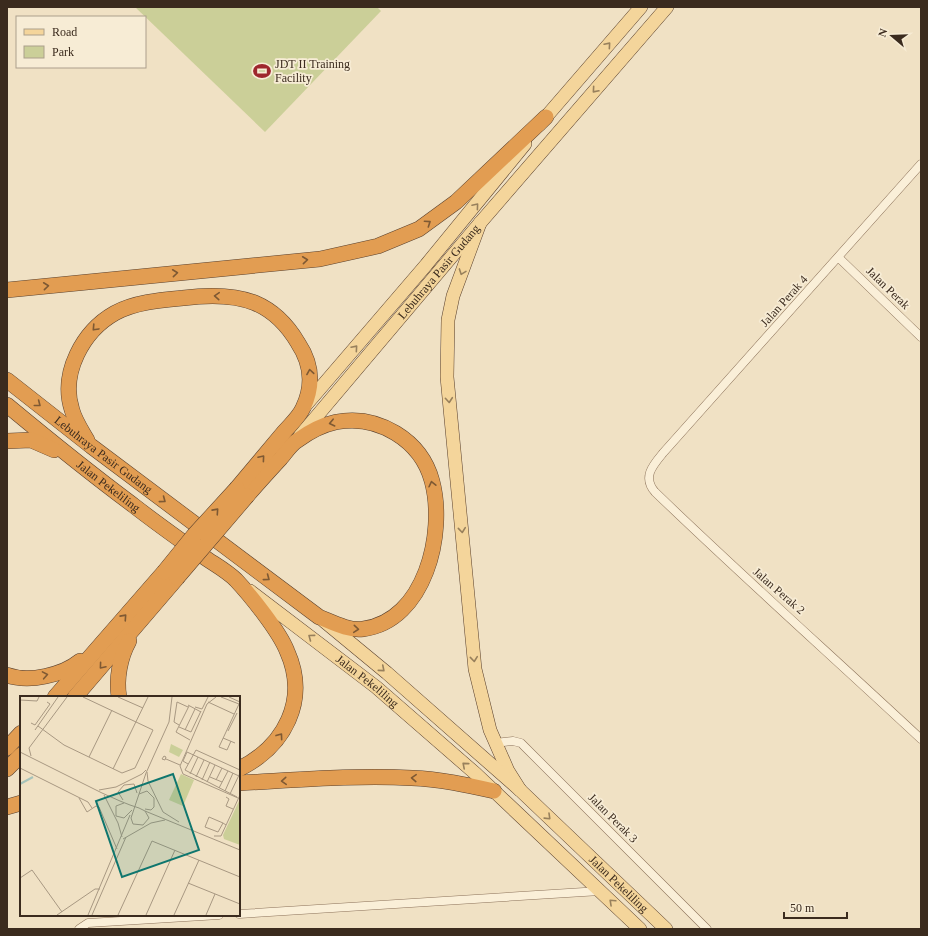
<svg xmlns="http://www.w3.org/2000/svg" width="928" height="936" font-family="Georgia,serif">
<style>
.green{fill:#cbcf98}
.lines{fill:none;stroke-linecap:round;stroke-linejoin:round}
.street-casing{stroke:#8c725a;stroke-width:9}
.primary-casing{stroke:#5a412e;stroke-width:14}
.highway-casing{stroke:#5a412e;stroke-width:16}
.street{stroke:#faefd8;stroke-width:8}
.primary{stroke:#f4d59b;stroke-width:13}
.highway{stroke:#e29d52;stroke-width:15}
.highway-bridge-casing{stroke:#5a412e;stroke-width:16;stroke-linecap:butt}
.highway-bridge{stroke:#e29d52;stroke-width:15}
.oneway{stroke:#98805c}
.oneway2{stroke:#7e5933}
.labels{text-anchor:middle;stroke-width:3.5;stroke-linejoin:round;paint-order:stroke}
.poi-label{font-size:12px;fill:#3b2b1e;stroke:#f7ecd5;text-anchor:start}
.street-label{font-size:12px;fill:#3b2b1e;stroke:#f7ecd5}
.inset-river{fill:none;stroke:#a6c3ba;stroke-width:2}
.inset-road{fill:none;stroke:#a89882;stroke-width:1}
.view{fill:#0f766e;fill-opacity:0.15;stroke:#0f766e;stroke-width:2}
.inset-edge{fill:none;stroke:#3b2b1e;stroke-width:2}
</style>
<rect width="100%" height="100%" fill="#f0e1c4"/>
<!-- green -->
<path class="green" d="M135,7H377L381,11L265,132Z"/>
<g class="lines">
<!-- street casing -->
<g class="street-casing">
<path id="street" d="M921,164L663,453C653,465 642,477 655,492C742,576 832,656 921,739
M838,257L921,337
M495,743L513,741L521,743L707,929
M239,914L600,891
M79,929L88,923L219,915"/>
</g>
<!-- primary casing -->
<g class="primary-casing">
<g id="primary">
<path d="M539,125L641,7"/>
<path d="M480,223L453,296L448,320L447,377L475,669L490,730L508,771L520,790"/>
<path d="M305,406L426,265L525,144"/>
<path id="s1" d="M300,436L480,223L667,7"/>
<path id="s2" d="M250,591L376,687L476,774L640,929"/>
<path id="s3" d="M324,621L387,673L520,790L666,929"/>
</g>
</g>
<!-- highway casing -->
<g class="highway-casing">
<g id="highway">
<path d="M7,290L320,259L378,246L419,229L456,202L546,117"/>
<path id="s4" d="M7,380L91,446L319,617C332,622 348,631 363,629C425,621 446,533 432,481C421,440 378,414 336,422C322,425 309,432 298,440C291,444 286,452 281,458C270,470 258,483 247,496"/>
<path id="s5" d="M7,405C48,439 90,473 133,505C156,523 180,540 204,557C214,564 227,571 236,580C251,596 279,631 287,651C309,700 285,746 239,769"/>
<path d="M87,440C82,431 75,421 72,410C60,373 83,331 115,313C135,302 161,300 183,298C206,295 233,294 255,303C274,311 288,326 298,343C312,364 314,385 303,408C299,417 290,425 284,432C268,451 253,469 237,488"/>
<path d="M7,441L31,440L54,450"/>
<path d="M7,675C29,683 63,675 80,661"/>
<path d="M55,697L164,572"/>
<path d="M75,697L177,578"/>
<path d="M119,697C116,679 120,657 129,641"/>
<path d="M7,748L21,733"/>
<path d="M7,769L21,755"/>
<path d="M239,783C297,780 355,775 412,778C440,779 467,785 494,791"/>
<path d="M7,807L21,803"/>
</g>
</g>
<!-- street -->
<use href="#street" class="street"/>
<!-- primary -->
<use href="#primary" class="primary"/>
<!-- highway -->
<use href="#highway" class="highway"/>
<!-- highway-bridge casing -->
<g class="highway-bridge-casing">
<path id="highway-bridge" d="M164,572L194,535L237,488
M177,578L247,496"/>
</g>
<!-- highway-bridge -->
<use href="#highway-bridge" class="highway-bridge"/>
</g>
<!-- one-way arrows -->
<defs><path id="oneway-chevron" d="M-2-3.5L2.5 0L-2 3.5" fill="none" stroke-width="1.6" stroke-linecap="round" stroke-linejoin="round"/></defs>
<g class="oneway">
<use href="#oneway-chevron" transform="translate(608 45) rotate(-49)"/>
<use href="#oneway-chevron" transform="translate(595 90) rotate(131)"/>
<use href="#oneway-chevron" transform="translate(476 206) rotate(-50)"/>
<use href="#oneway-chevron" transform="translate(462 272) rotate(110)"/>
<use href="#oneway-chevron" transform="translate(355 348) rotate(-49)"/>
<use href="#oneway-chevron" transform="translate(449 400) rotate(85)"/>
<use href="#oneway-chevron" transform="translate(462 530) rotate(84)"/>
<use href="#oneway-chevron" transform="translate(311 637) rotate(-143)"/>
<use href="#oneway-chevron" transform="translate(474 659) rotate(84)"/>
<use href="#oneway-chevron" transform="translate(382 669) rotate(40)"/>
<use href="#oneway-chevron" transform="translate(465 765) rotate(-139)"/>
<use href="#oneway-chevron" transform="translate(548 817) rotate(44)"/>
<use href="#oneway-chevron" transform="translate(612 902) rotate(-137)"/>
</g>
<g class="oneway2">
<use href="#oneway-chevron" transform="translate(428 223) rotate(-34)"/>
<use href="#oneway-chevron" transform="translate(305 260) rotate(-6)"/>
<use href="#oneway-chevron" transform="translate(175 273) rotate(-6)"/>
<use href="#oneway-chevron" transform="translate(46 286) rotate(-6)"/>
<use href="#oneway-chevron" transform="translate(217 296) rotate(-176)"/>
<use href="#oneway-chevron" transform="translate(95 328) rotate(133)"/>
<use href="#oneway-chevron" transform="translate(310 372) rotate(-99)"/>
<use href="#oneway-chevron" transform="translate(38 404) rotate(38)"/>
<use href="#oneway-chevron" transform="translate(332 423) rotate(167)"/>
<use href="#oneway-chevron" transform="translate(262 458) rotate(-50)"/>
<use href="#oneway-chevron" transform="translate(432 484) rotate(-103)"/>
<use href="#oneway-chevron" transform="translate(163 500) rotate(37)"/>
<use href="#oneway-chevron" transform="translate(216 511) rotate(-48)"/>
<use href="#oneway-chevron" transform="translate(267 578) rotate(37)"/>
<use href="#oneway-chevron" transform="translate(124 617) rotate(-48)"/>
<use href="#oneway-chevron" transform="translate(356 629) rotate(5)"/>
<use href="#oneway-chevron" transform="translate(102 666) rotate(130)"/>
<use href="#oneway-chevron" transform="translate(45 675) rotate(-10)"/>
<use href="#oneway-chevron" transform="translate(280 736) rotate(-54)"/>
<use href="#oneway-chevron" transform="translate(414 778) rotate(-177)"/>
<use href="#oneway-chevron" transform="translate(284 781) rotate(176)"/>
</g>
<!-- icons -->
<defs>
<g id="stadium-bare" transform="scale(1.38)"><path d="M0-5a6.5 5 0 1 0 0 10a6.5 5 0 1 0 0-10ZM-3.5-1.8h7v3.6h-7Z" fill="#9e272d" stroke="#f7ecd5" stroke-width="2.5" paint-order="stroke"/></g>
</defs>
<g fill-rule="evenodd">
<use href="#stadium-bare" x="262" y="71"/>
</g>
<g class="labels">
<!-- poi labels -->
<g class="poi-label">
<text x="275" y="68">JDT II Training<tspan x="275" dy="14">Facility</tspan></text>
</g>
<!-- street labels -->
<g class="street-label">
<text dy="4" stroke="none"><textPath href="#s1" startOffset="215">Lebuhraya Pasir Gudang</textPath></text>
<text transform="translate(888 288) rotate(44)" y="4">Jalan Perak</text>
<text transform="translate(784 301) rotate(-48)" y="4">Jalan Perak 4</text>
<text dy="4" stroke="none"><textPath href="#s4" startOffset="122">Lebuhraya Pasir Gudang</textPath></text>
<text dy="4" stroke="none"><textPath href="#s5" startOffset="130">Jalan Pekeliling</textPath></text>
<text transform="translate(779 591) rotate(41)" y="4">Jalan Perak 2</text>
<text dy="4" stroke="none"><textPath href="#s2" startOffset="148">Jalan Pekeliling</textPath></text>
<text transform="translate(613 818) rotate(45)" y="4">Jalan Perak 3</text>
<text dy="4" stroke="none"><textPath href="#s3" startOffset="395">Jalan Pekeliling</textPath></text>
</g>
</g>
<!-- overview -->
<g transform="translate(20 696)">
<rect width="220" height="220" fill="#f0e1c4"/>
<path d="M151,48L163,54L159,61L149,56ZM161,78L174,84L163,110L149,104ZM220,103V149L204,143L203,139Z" fill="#cbcf98"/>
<path class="inset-river" d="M0,88L13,81"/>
<path class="inset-road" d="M98,1L123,12M196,1L187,8L160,70L163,78L218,102M201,1L219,8M209,1L220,6M0,4L17,5L19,1M188,6L214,18M168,9L181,16M169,10L156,36L170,44M175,11L182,13L188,1M11,27L15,29L30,8L27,6M159,29L154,26L157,6L168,11M18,30L44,49L102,77L115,72L133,34L63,1M159,31L171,36L181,15M15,34L38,1M165,34L175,13M208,35L217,17M203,42L215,47M211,45L207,54L199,51L219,8M0,56L82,97L100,105L110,109L119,112L125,115L129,122L123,129L113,128L111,122L126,77L149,26L152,1M11,60L9,52L47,1M144,60L146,61L145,64L142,63ZM69,61L92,14M146,63L160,69M168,68L163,65L167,56L219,80M0,72L68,106L72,112M93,73L128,1M127,76L128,85L143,116L159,126M170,78L178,61M176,81L184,64M190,81L202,86M182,84L190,66M196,84L202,72M187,86L195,69M199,92L208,75M79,94L96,91L122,78L126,74M205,95L213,77M119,98L127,95L134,102V111L131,114L125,113M210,98L220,77M84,99L98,127L102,141M206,101L209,103L206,110L213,113M217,101L165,74L176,54L220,74M59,102L67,116L76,110L79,111L97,153M103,104L98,96L104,89L114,88L117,97M104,107L96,110V120L104,122L112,114M125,115L220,154M203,127L198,136L185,131L189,121L203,127L206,129M194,140H201L220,99M103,143L131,127L145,124M0,182L12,174L42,216M168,187L220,208M37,219L75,193H80M68,219L110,119M72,219L106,141M98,219L132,145L220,181M126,219L155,154M154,219L179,164M186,219L195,198"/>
<path class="view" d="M153,78L179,154L102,181L76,105Z"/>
<rect width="220" height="220" class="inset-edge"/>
</g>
<!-- border -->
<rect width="928" height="936" fill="none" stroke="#3b2b1e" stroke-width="16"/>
<!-- legend -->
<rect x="16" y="16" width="130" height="52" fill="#f7ecd5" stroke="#ac9f8c"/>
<rect x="24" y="29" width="20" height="6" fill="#f4d59b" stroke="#ac9f8c"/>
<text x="52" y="36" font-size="12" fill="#3b2b1e">Road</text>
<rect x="24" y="46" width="20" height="12" fill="#cbcf98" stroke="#ac9f8c"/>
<text x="52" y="56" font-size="12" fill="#3b2b1e">Park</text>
<!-- north arrow -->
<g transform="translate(892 36) rotate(289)" stroke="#f7ecd5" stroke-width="3" paint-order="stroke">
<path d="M0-3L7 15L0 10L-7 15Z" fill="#3b2b1e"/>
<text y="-6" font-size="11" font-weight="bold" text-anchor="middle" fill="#3b2b1e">N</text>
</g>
<!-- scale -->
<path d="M784 912v6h63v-6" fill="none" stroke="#3b2b1e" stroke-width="2"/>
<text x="790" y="912" font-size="12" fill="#3b2b1e" stroke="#f7ecd5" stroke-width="3" paint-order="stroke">50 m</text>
</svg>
